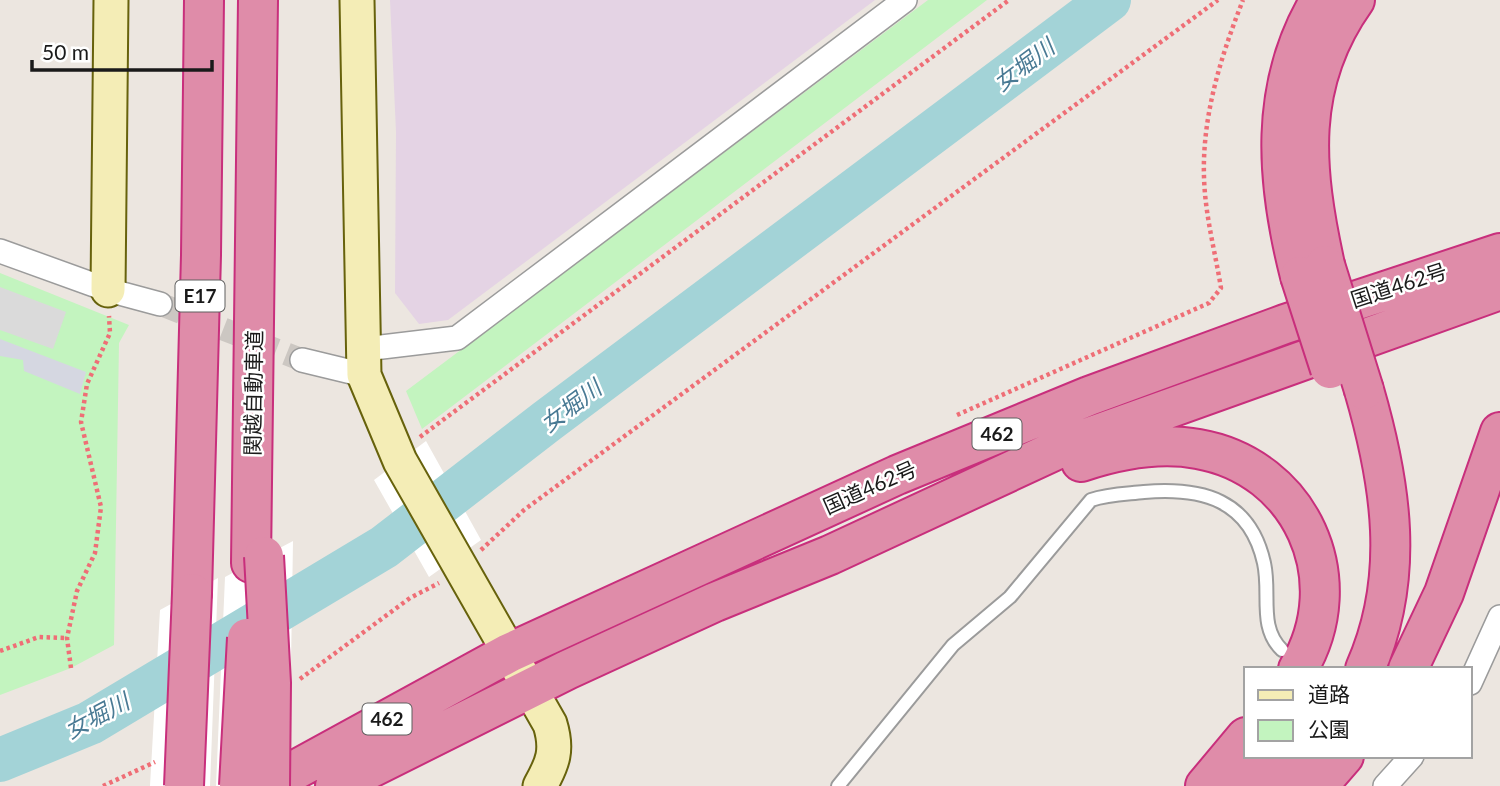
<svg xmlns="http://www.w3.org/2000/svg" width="1500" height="786" font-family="Lato,'Noto Sans JP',sans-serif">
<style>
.industrial{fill:#e4d3e4}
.park{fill:#c3f4bf}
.parking{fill:#dadada}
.plaza{fill:#d5d7e1}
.pier{fill:#fff}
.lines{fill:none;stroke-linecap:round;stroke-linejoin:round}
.river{stroke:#a3d3d7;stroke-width:44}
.street-tunnel{stroke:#ccc7c2;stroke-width:23;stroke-dasharray:23 11;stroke-linecap:butt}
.lane-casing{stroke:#9b9b9b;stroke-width:16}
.street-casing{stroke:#9b9b9b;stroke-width:26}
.secondary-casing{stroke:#67620c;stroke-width:37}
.highway-casing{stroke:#c82f7c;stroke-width:42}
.path{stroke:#ef6e76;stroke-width:4.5;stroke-dasharray:3.5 3.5;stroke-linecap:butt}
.lane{stroke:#fff;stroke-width:12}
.street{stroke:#fff;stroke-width:23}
.secondary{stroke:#f4edb6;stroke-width:33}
.highway{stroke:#df8ca9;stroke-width:38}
.highway-bridge-casing{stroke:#c82f7c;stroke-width:42;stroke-linecap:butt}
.highway-bridge{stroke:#df8ca9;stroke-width:38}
.labels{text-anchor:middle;stroke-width:5;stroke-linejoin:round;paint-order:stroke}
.shield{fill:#fff;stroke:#5f5f5f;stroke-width:2}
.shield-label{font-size:19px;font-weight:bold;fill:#1a1a1a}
.street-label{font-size:21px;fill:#1a1a1a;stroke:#fff}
.water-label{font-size:23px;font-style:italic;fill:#497a94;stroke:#fff}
</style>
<rect width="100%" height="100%" fill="#ece6e0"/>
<!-- industrial -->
<path class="industrial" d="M390,0H875L448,320L419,324L395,293L396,132Z"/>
<!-- park -->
<path class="park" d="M928,0H987L422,429L406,391Z
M0,273L129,325L119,343L114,645L71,668L0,695Z"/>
<!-- parking -->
<path class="parking" d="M0,287L66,312L53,349L0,330Z"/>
<!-- plaza -->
<path class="plaza" d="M0,339L86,372L80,394L24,371L23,360L0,356Z"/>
<!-- pier -->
<path class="pier" d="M426,441L481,540L429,577L374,480Z
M293,541L289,786H216L225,577Z
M218,578L210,786H150L160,610Z"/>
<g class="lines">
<!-- river -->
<path class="river" d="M0,760L90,723L384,547L547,421L1109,0"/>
<!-- street-tunnel -->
<path class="street-tunnel" d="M160,304L302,360"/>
<!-- lane casing -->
<g class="lane-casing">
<path id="lane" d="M838,786L953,645L1010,597L1091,500C1108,494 1126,494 1144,492C1203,487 1250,500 1264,563C1271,594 1258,627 1282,650"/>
</g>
<!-- street casing -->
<g class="street-casing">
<path id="street" d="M0,251L108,290L160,304
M365,349L457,338L905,0
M302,360L364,375
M1470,683L1500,617
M1385,786L1412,756"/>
</g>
<!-- secondary casing -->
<g class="secondary-casing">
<path id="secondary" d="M357,0L364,375L400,461L550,724C558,750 553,763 540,786
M108,290L111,0"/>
</g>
<!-- highway casing -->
<g class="highway-casing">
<path id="highway" d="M1325,265C1304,169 1295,84 1355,0
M1300,276C1276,182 1268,86 1320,0
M1364,390C1391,483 1406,577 1365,669
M1081,462C1117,450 1160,442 1198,449C1301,467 1352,579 1298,669
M251,563L258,0
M192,593L201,255L204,0
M1408,669L1444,593L1500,432
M266,786L509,653L897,475L1089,396L1285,324L1500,253
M335,786L567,670L715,602L830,555L1067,445L1500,290
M1205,786L1246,737
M1242,786L1271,756
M1282,786L1305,756
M1318,786L1344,756"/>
</g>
<!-- path -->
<path class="path" d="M957,415L1209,303L1221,288C1215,251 1205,215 1204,177C1202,116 1221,56 1243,0
M420,437L1009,0
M481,550L524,510L1218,0
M0,651L39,637L67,638
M71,668L67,638L77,591L95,553L101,507L81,422L87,384L110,333L109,316
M300,679L410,598L439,583
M103,786L155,762"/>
<!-- lane -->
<use href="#lane" class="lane"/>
<!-- street -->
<use href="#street" class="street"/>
<!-- secondary -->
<use href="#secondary" class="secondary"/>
<!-- highway -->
<use href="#highway" class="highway"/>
<!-- highway-bridge casing -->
<g class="highway-bridge-casing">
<path id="highway-bridge" d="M1325,265L1364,390
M1300,276L1330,369
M264,556L271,683L270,786
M184,786L192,593
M239,786L247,638"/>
</g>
<!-- highway-bridge -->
<use href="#highway-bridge" class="highway-bridge"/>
</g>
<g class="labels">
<!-- shield labels -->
<g class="shield">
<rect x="175.5" y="280.5" width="49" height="31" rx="5"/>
<rect x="972.5" y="418.5" width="49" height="31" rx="5"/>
<rect x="362.5" y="703.5" width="49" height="31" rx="5"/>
</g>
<g class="shield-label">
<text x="200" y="303">E17</text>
<text x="997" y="441">462</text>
<text x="387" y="726">462</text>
</g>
<!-- street labels -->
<g class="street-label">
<text transform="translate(1399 286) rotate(-18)" y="7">国道462号</text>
<text transform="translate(254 393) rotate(-89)" y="7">関越自動車道</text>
<text transform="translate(870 488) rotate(-24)" y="7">国道462号</text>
</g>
<!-- water labels -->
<g class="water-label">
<text transform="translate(1024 65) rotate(-37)" y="8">女堀川</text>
<text transform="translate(571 406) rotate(-37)" y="8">女堀川</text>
<text transform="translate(97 716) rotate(-28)" y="8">女堀川</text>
</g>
</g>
<!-- legend -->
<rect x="1244" y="667" width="228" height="91" fill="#ffffff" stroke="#a3a3a3" stroke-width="2"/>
<rect x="1258" y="690" width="35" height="10" fill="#f4edb6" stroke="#a3a3a3" stroke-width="2"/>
<text x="1308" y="702" font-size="21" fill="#1a1a1a">道路</text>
<rect x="1258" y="720" width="35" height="21" fill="#c3f4bf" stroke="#a3a3a3" stroke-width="2"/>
<text x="1308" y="737" font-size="21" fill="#1a1a1a">公園</text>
<!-- scale -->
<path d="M32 60v10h180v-10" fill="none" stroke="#1a1a1a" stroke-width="3.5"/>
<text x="42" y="60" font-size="21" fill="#1a1a1a" stroke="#ffffff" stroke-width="5" paint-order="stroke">50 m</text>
</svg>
